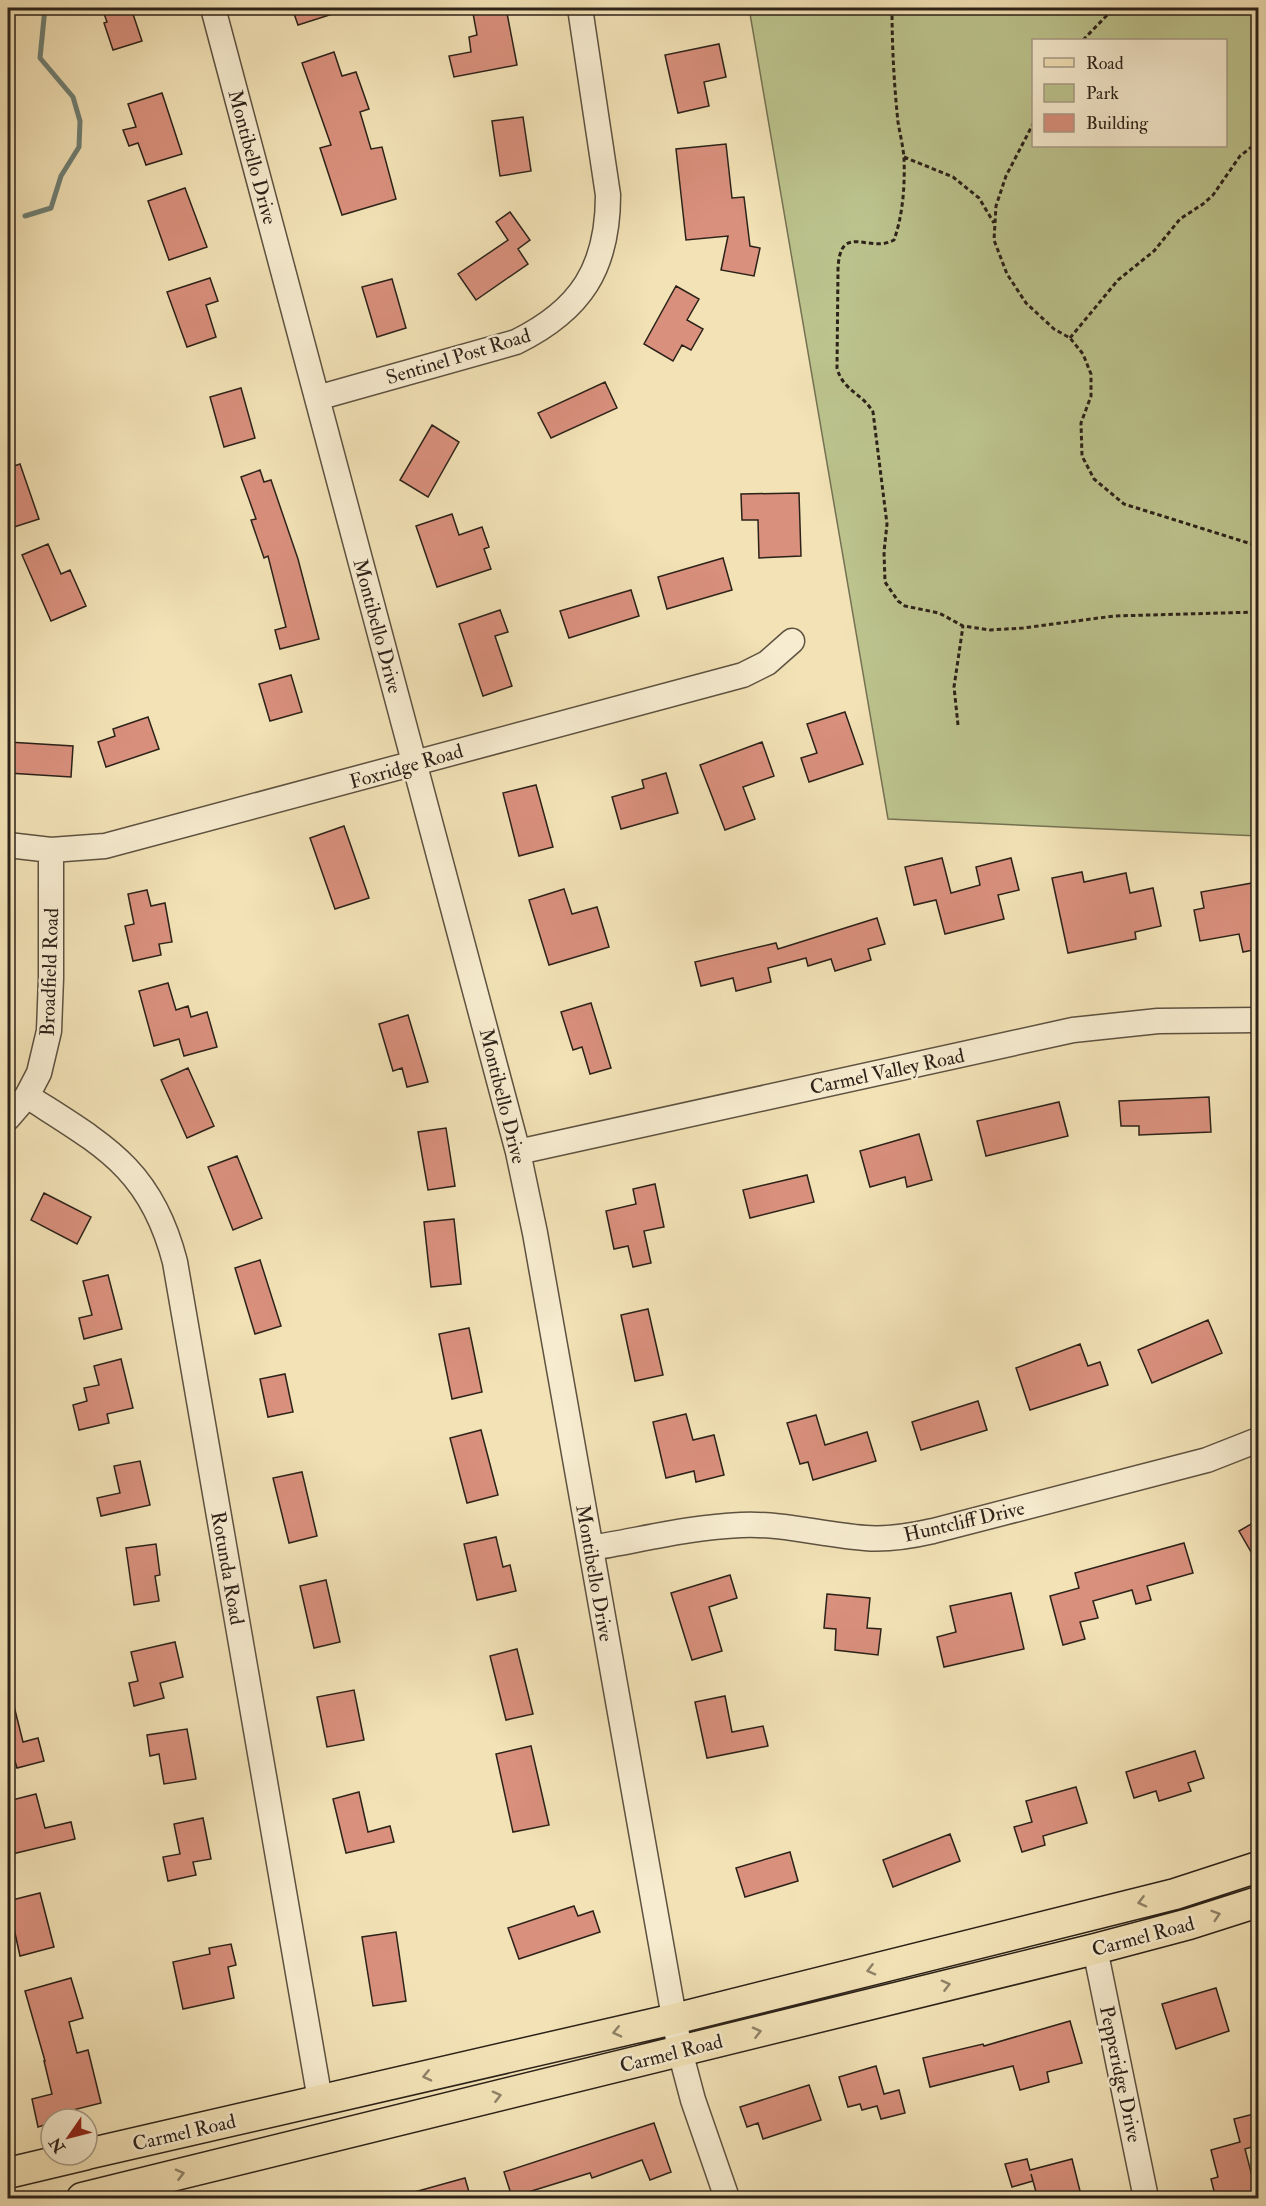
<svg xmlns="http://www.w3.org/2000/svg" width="1266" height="2206" font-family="'IM FELL Double Pica',serif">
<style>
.green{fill:#bcc38d;stroke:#747253;stroke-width:1.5;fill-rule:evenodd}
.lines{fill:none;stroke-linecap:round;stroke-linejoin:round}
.stream{stroke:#6f7f74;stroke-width:5}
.building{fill:#d9907d;stroke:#2c2219;stroke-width:1.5}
.minor-casing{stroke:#5e5240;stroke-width:27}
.major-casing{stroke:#2c2219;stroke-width:33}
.path{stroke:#2c2219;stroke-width:3;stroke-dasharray:4.5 3;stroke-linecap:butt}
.minor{stroke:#f7ecd0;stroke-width:24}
.major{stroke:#f2e2b6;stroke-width:30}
.oneway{stroke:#8f8268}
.labels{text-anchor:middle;stroke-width:5;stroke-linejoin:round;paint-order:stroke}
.street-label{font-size:20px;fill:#2c2219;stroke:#f7ecd0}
</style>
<rect width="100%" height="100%" fill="#f2e2b6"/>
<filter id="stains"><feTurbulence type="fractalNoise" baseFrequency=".00333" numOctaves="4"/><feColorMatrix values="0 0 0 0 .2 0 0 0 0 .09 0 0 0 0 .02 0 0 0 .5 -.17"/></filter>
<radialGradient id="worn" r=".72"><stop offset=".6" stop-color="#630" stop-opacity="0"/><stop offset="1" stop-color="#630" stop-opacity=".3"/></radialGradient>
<!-- green -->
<path class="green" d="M749,8H1258V836L888,819ZM1034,40H1226V146H1034Z"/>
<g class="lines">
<!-- stream -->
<path class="stream" d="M25,216L51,208L61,176L79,147L80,121L73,97L40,58L45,8"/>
</g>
<!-- building -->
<path class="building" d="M102,8H131L142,41L113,50L104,23L107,22Z
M292,8H342V11L298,25Z
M472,8H506L517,65L454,77L449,56L471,52L469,37L477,35Z
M719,44L726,77L704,82L709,106L678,113L665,55Z
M334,52L342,76L356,72L369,109L360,112L371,149L382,147L396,199L342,215L320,148L331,145L302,63Z
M162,93L182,154L146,165L138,143L129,146L123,130L136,127L128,104Z
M523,117L531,171L500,176L492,121Z
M726,144L732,198L744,197L750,246L760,248L754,276L721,270L728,236L686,240L676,149Z
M185,188L207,247L169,260L148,201Z
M510,212L530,240L518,249L528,264L476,300L458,274L508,240L496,222Z
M210,278L218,301L206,305L216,337L187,347L167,292Z
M392,279L406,328L377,337L362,287Z
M676,286L699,299L687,320L703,329L691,350L682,345L673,361L644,344Z
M605,382L617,408L551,438L538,413Z
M241,388L255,438L224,447L210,397Z
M432,425L459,442L428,497L400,480Z
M20,464L39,519L11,528L8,517V468Z
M260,470L264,482L271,480L298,559L319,639L280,649L275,630L286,627L268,556L264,558L251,520L256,519L241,477Z
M799,493L801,556L759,558L758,520H742L741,494Z
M452,514L459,535L482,527L489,547L484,549L491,569L437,587L416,526Z
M48,544L61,574L70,570L86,606L51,621L22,555Z
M723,558L732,590L667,609L658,577Z
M631,590L639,616L569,638L560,611Z
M500,610L508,632L495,636L512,686L483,696L459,624Z
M291,675L302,712L270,721L259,684Z
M845,712L863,764L809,782L801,758L817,753L807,724Z
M148,717L159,749L106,767L98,742L115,736L113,729Z
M8,742L73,746L71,777L8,773Z
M762,742L774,776L743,787L755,819L725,830L700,765Z
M666,773L678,813L621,829L612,797L644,788L642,780Z
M536,785L553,847L519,856L503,793Z
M344,826L369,898L335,909L310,838Z
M942,858L951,893L980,885L976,867L1011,858L1019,890L998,895L1004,919L945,934L936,900L914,905L905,867Z
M1082,872L1084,882L1126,873L1130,893L1153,888L1161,926L1135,932L1136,939L1068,953L1052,878Z
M1258,882V949L1243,952L1239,934L1200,941L1194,910L1204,908L1201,892Z
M564,889L572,914L597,907L609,947L549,965L529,900Z
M147,890L151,906L165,903L172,942L159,944L161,955L133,961L125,926L134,924L128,894Z
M877,918L885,944L868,949L871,960L835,971L831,959L808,966L806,958L768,968L771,982L736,991L733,978L701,986L695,962L776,943L778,949Z
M168,983L176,1010L188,1006L191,1017L207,1012L217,1047L184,1056L179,1039L154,1046L139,991Z
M591,1003L611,1068L590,1074L582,1047L573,1050L561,1012Z
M408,1015L428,1082L407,1087L402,1068L393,1071L379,1024Z
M188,1068L214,1126L187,1138L161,1080Z
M1209,1097L1211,1132L1139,1135V1126H1121L1119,1101Z
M1059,1102L1068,1136L986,1156L977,1121Z
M446,1128L455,1186L428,1190L418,1132Z
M919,1134L932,1180L907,1187L905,1177L870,1187L860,1151Z
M237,1156L262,1218L233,1230L208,1167Z
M807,1175L814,1202L750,1218L743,1190Z
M655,1184L664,1227L644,1231L651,1263L633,1267L628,1246L614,1249L606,1211L636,1204L633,1189Z
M44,1193L91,1217L77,1244L31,1220Z
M454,1219L461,1284L431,1287L424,1222Z
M260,1260L281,1326L255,1334L235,1268Z
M108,1275L122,1329L84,1339L79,1318L92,1315L83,1281Z
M648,1309L663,1375L635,1381L621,1315Z
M1208,1320L1222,1353L1152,1383L1138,1350Z
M469,1328L482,1392L452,1399L439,1334Z
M1080,1344L1088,1366L1100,1362L1108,1385L1030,1410L1016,1368Z
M121,1359L133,1408L107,1414L109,1423L79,1430L73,1405L87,1401L84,1388L99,1385L94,1366Z
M285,1374L293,1412L268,1417L260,1379Z
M978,1401L987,1430L921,1450L912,1422Z
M686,1414L693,1440L714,1435L724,1475L696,1482L694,1471L666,1478L653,1422Z
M816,1415L825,1445L867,1432L876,1461L813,1480L808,1462L800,1464L787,1423Z
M481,1430L498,1495L467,1503L450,1438Z
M140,1461L150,1505L101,1516L97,1498L120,1493L114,1466Z
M302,1472L317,1536L289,1543L273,1478Z
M1258,1520V1564L1239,1531Z
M496,1537L503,1567L510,1565L516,1591L477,1600L464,1544Z
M1184,1543L1193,1573L1147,1586L1151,1600L1136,1604L1132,1590L1093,1601L1098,1618L1080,1622L1085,1639L1063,1645L1050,1596L1079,1588L1075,1573Z
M156,1544L160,1575L155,1576L159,1601L134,1605L126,1548Z
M730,1575L737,1598L709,1607L722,1651L692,1660L671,1593Z
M326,1580L340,1642L314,1648L300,1586Z
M1011,1593L1024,1649L944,1667L937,1637L956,1632L950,1606Z
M827,1594L870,1598L867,1628L881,1629L878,1655L835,1650L836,1629L824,1628Z
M175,1642L183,1677L160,1683L164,1698L134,1706L129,1683L138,1681L131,1652Z
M517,1649L533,1714L506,1720L490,1656Z
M354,1690L364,1740L327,1747L317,1697Z
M725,1696L732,1732L763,1726L768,1746L707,1758L695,1702Z
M8,1702H13L23,1742L38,1738L44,1761L17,1768L14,1758L8,1760Z
M187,1729L196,1779L164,1784L159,1754L150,1756L147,1735Z
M531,1746L549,1825L513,1832L496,1754Z
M1195,1751L1204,1778L1188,1783L1191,1791L1159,1801L1156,1791L1134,1798L1126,1772Z
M1076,1787L1087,1823L1043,1836L1045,1845L1022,1852L1014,1827L1032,1822L1026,1801Z
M359,1792L368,1832L390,1826L394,1842L346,1853L333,1799Z
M36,1794L45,1828L71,1822L75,1839L8,1855V1801Z
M203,1818L211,1859L193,1862L196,1875L168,1881L163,1857L180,1854L174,1824Z
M950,1834L960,1861L893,1887L883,1860Z
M790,1852L798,1881L745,1897L736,1868Z
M40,1893L54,1947L20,1956L8,1901Z
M574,1906L578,1916L593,1911L600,1932L519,1959L508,1928Z
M396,1932L406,2001L373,2006L362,1937Z
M231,1944L236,1965L228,1967L234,1998L183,2009L173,1962L210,1954L209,1948Z
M71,1978L83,2018L69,2022L77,2053L88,2050L101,2103L65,2112L67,2119H51V2123L38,2127L32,2099L52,2094L44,2061H45L25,1991Z
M1216,1988L1229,2031L1176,2049L1162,2004Z
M1070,2021L1082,2063L1047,2072L1049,2082L1020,2090L1013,2066L930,2087L923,2058L983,2044L984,2046Z
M876,2066L884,2094L899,2090L905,2113L881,2119L877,2106L862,2110L860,2104L848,2107L839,2077Z
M809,2085L821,2120L763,2139L758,2123L747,2127L740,2107Z
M1258,2113V2145L1245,2149L1257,2195L1243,2199H1216L1211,2179L1218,2177L1211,2150L1240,2142L1234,2119Z
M654,2123L671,2172L650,2180L642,2160L592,2178L590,2173L512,2197L504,2172Z
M1027,2159L1030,2170L1072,2159L1082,2199H1038L1031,2174L1033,2181L1012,2187L1005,2164Z
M465,2178L471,2199H407V2194Z"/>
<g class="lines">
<!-- minor casing -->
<g class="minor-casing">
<path id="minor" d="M213,8L518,1152L535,1233L680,2051L693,2100L727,2198
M317,398L516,342C581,310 608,268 608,195L580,8
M8,845L51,850L105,846L743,675L767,663L792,641
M27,1096C103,1145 151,1168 175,1262L320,2100
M8,1118L27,1096L39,1073L49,1031L51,978V850
M518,1152L1073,1030L1158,1021L1258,1020
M591,1548C640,1540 691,1527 741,1525C783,1523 823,1535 865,1538C888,1540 911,1536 933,1531L1207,1460L1258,1440
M1095,1949L1146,2198"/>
</g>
<!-- major casing -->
<g class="major-casing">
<path id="major" d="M87,2154L674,2019L1175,1894L1258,1867
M8,2173L84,2155
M82,2198L1095,1949L1189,1924L1258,1902"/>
</g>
<!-- path -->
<path class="path" d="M892,8C892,46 894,84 898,122C900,134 903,146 904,158C905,185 903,215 894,240C869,254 840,221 838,269L837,368C843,391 862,393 873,412L887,524L884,552L885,582L898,601L905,606L939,613L963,626L990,630L1023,628L1114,616L1258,612
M1083,40L1114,8
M1034,122L1006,176L996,206L994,240L1007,274L1026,303L1054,329L1070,338L1083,354L1091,374V396L1081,423L1082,456L1094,479L1124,504L1258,546
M904,157L953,177L979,198L994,223
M1070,338L1118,280L1154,251L1180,219L1203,204L1213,195L1240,156L1258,142
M958,725L954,687L963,626"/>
<!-- minor -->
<use href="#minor" class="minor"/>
<!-- major -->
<use href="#major" class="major"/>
</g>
<!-- one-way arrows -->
<defs><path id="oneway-chevron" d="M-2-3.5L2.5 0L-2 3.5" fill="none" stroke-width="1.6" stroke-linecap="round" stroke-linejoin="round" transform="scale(1.5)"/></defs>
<g class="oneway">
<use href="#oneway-chevron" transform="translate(1142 1902) rotate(166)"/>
<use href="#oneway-chevron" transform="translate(1216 1915) rotate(-17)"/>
<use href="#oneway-chevron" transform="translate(871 1970) rotate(166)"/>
<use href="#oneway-chevron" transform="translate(946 1985) rotate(-14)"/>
<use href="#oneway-chevron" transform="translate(617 2032) rotate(167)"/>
<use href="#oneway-chevron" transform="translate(757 2032) rotate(-14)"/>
<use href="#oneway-chevron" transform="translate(427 2076) rotate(167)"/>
<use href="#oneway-chevron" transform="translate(497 2096) rotate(-14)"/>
<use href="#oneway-chevron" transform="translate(180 2174) rotate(-14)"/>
</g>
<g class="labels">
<!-- street labels -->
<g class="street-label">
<text transform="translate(253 157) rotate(75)" y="7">Montibello Drive</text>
<text transform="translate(458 356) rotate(-17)" y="7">Sentinel Post Road</text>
<text transform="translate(378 626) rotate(75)" y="7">Montibello Drive</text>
<text transform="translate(406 766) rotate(-16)" y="7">Foxridge Road</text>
<text transform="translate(49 972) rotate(-88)" y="7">Broadfield Road</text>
<text transform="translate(887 1071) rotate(-12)" y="7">Carmel Valley Road</text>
<text transform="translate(503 1096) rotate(76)" y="7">Montibello Drive</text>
<text transform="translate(964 1521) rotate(-13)" y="7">Huntcliff Drive</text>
<text transform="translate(228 1568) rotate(80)" y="7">Rotunda Road</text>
<text transform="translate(595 1573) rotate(80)" y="7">Montibello Drive</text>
<text transform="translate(1143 1936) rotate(-15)" y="7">Carmel Road</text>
<text transform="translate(671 2053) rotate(-14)" y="7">Carmel Road</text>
<text transform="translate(1121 2074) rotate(78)" y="7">Pepperidge Drive</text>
<text transform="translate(184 2132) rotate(-13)" y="7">Carmel Road</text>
</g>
</g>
<!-- margin -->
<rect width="1266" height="2206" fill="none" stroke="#f2e2b6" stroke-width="30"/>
<rect x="9" y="9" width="1248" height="2188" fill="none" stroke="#2c2219" stroke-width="3"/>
<rect x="15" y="15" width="1236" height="2176" fill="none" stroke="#2c2219" stroke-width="1.5"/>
<!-- legend -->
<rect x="1032" y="39" width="195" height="108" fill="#f7ecd0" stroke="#a69b87" stroke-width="1.5"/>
<rect x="1044" y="58" width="30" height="9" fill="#f2e2b6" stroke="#a69b87" stroke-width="1.5"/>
<text x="1086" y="69" font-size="18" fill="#2c2219">Road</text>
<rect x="1044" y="84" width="30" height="18" fill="#bcc38d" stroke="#a69b87" stroke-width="1.5"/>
<text x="1086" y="99" font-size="18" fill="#2c2219">Park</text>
<rect x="1044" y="114" width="30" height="18" fill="#d9907d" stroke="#a69b87" stroke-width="1.5"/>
<text x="1086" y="129" font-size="18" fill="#2c2219">Building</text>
<!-- north arrow -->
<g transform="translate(69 2137) rotate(235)"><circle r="28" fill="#f7ecd0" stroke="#a69b87" stroke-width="1.5"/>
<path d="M0-4.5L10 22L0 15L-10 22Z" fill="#8f2418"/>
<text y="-9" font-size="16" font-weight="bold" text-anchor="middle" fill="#2c2219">N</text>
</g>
<rect width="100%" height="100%" filter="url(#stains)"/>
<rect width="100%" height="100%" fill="url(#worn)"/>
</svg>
